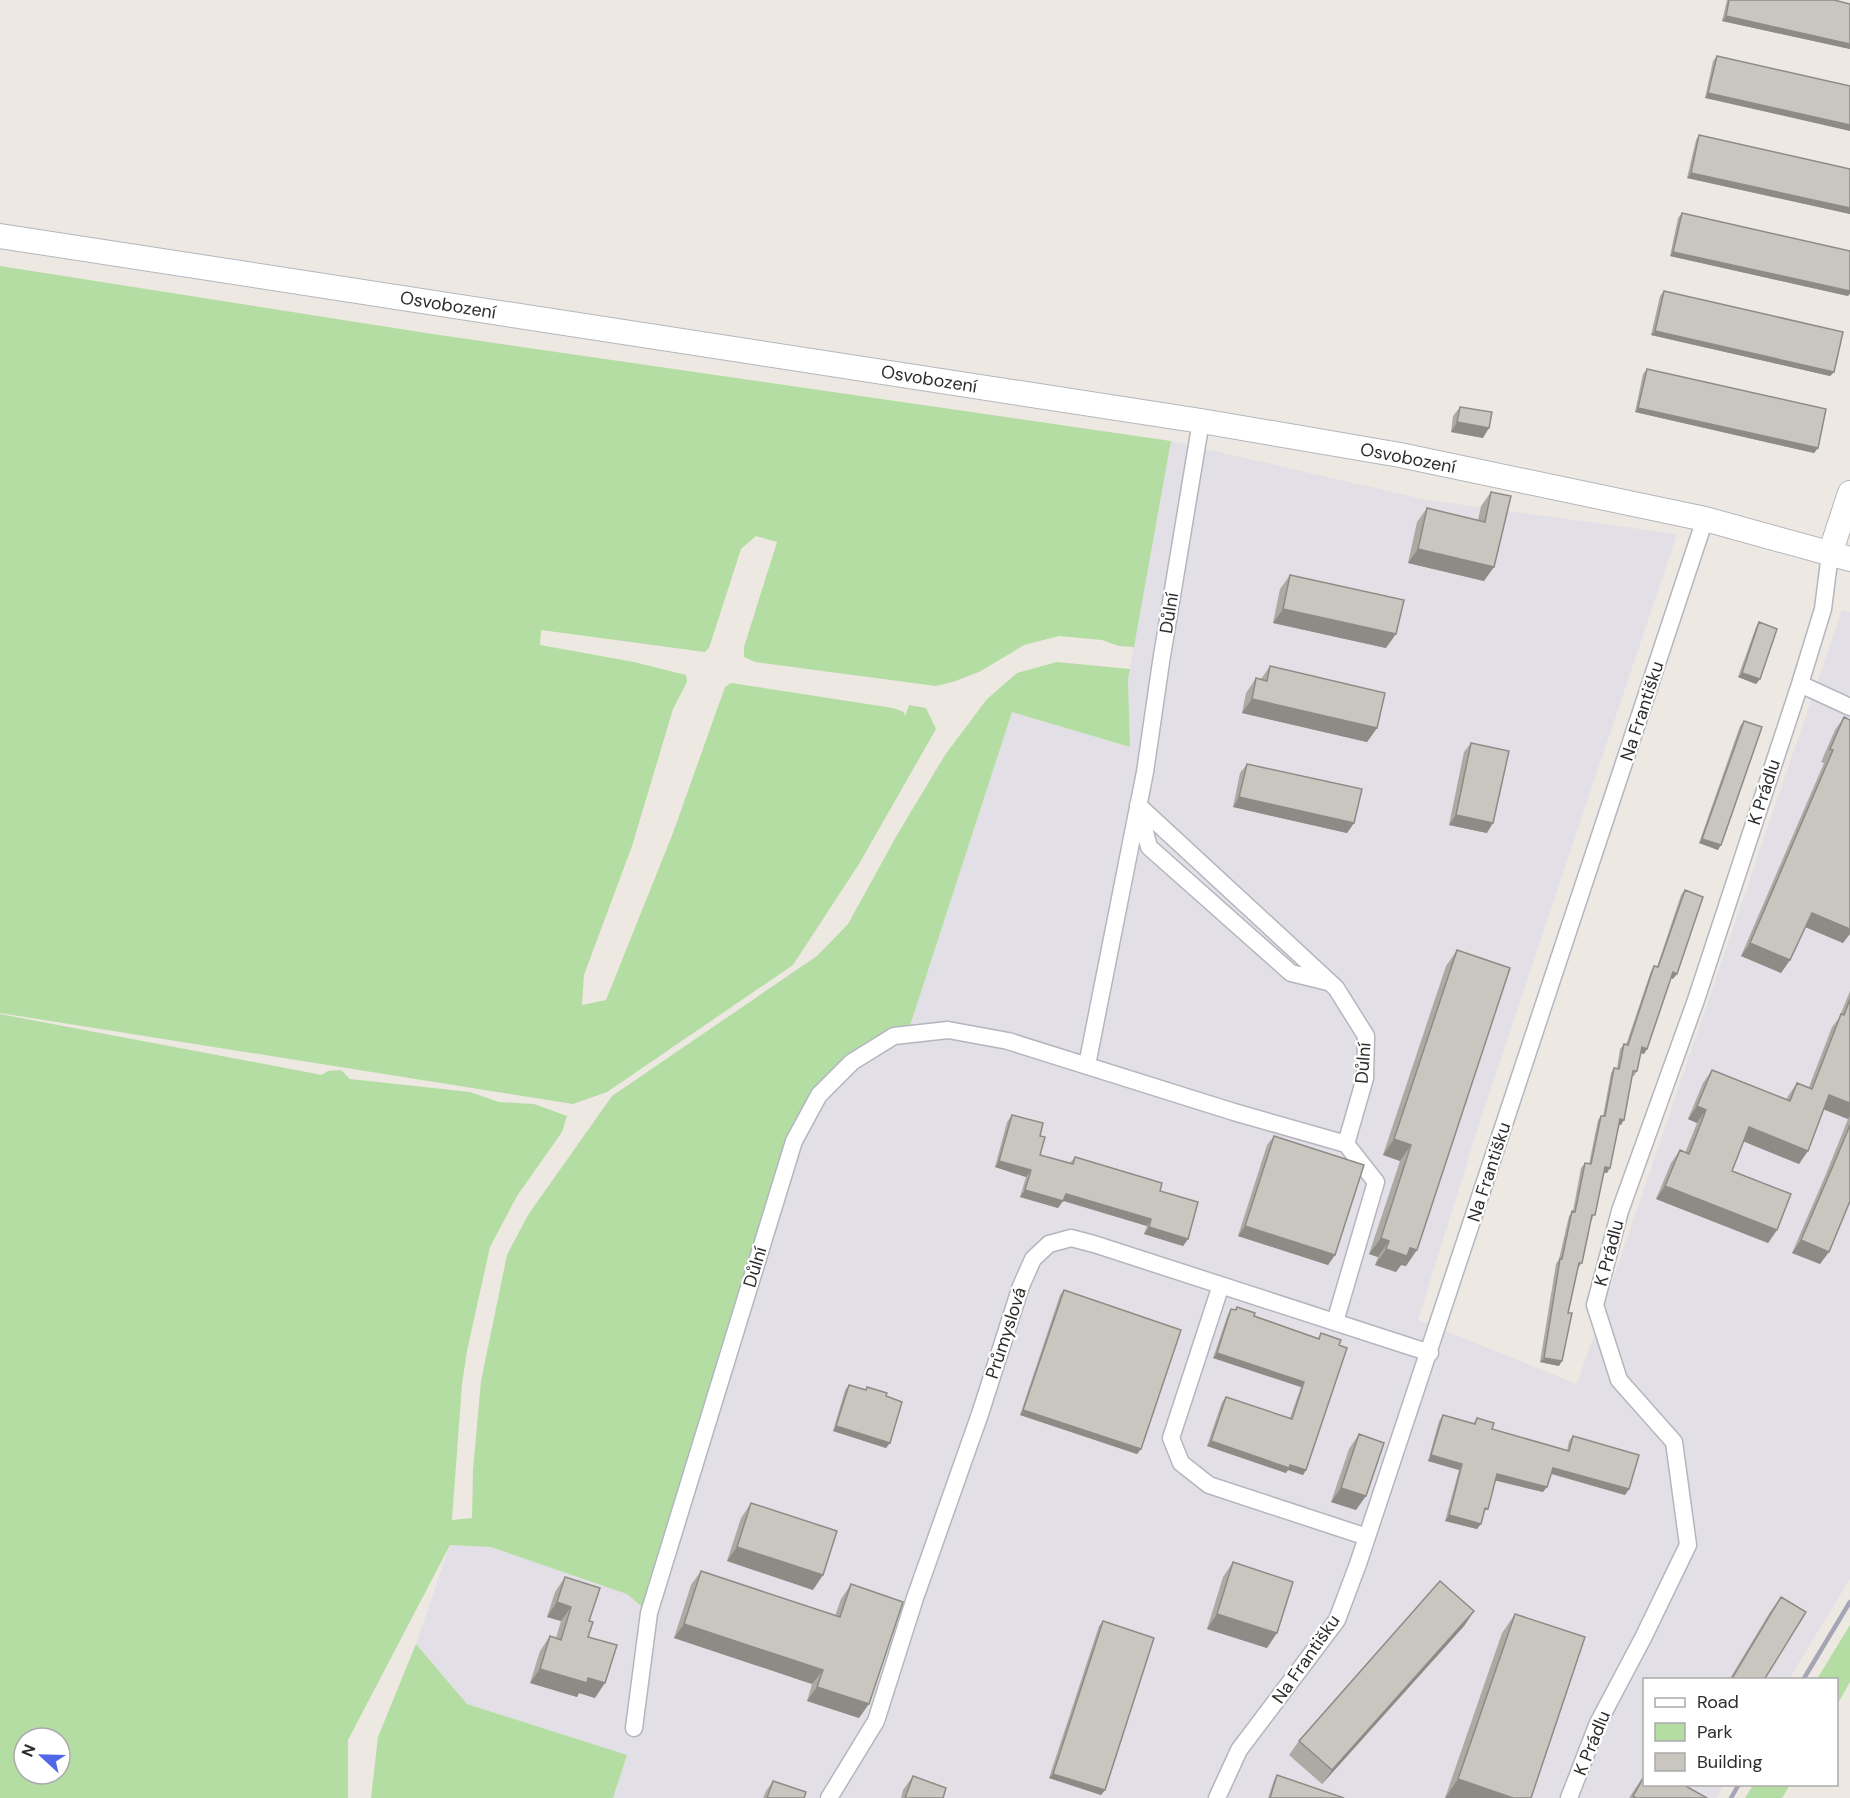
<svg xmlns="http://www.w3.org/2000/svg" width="1850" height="1798" font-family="'DM Sans',sans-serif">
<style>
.industrial{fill:#e2e0e6}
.green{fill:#b4dda3;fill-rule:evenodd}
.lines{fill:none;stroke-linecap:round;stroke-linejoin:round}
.street-casing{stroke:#b4b6bf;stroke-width:19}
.secondary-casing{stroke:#b4b6bf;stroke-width:26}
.street{stroke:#fff;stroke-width:16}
.secondary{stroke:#fff;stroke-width:24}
.rail{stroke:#a4a5b5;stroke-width:4.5}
.wall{fill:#adaaa4}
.shaded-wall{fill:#8d8b86}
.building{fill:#c9c6bf;stroke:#8d8b86;stroke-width:1.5}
.labels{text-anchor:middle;stroke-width:4.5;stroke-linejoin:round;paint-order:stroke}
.street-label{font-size:18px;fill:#2d2d2d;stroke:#fff}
</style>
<rect width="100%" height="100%" fill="#ede8e1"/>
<!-- industrial -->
<path class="industrial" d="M1171,441L1427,500L1677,534L1481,1118L1418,1320L1577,1384L1842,610L1850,612V1579L1789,1679L1644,1680V1784L1724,1785L1716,1798H613L627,1755L467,1704L416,1644L450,1545L491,1547L627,1594L648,1612L794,1141L852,1062L907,1035L1012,712L1129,747L1128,680Z"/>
<!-- green -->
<path class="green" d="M0,266L426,333L1171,441L1134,647L1119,646L1102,640L1059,636L1024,645L981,671L953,682L936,686L755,662L744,657V647L777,542L756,536L741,549L709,648L705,652L541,630L540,645L634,662L686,675L687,682L673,709L632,846L584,975L582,1005L606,1000L673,833L725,687L731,683L893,708L904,712L905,717L909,705L926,708L936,729L859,864L793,965L607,1092L573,1104L0,1013Z
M1057,662L1130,669L1128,680L1130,747L1012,712L907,1035L852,1062L794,1141L649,1613L627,1594L491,1547L450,1545L348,1740V1798H0V1014L322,1075L328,1071L341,1070L350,1079L470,1092L499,1102L534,1104L567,1116L562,1132L517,1196L490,1247L467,1351L462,1384L452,1520L472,1518L473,1470L481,1381L507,1255L528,1215L612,1096L817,956L848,924L897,835L945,755L987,699L1017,673ZM24,1738H60V1774H24Z
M1850,1625V1682L1837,1705L1836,1680L1817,1679Z
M416,1644L467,1704L627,1755L613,1798H371L378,1737Z
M1753,1785V1784L1790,1785L1782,1798H1745Z"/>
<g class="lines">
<!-- street casing -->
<g class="street-casing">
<path id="street" d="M1800,684L1850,707
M1138,805L1336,988L1366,1036L1365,1078L1346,1144
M1139,809L1149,847L1291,973L1328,982
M1087,1065L1145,772L1161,662L1201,421
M1221,1285L1171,1438L1181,1463L1209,1485L1367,1537
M1335,1322L1376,1182L1346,1144
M634,1728L649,1613L794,1141L819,1095L852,1062L894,1036L948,1030L1008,1041L1234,1112L1346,1144
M829,1798L876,1721L915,1598L980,1414L1021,1286L1033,1259L1049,1244L1071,1238L1094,1244L1430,1353
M1217,1798L1239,1750L1337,1620L1358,1564L1705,519
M1569,1798L1598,1723L1643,1638L1688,1545L1674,1442L1619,1380L1595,1305L1620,1211L1696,1000L1800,684L1823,609L1830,554"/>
</g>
<!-- secondary casing -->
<g class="secondary-casing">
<path id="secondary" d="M0,236L1201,421L1400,455L1705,519L1850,559
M1830,554L1850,493"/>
</g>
<!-- street -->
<use href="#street" class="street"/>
<!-- secondary -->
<use href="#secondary" class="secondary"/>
<!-- rail -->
<path class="rail" d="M1803,1680L1850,1602
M1731,1798L1739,1784"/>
</g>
<!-- wall -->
<path class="wall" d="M1727,0H1834L1850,4V49L1722,21Z
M1717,56L1850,86L1705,98L1713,61Z
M1699,135L1850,169V214L1687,178L1696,140Z
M1682,213L1848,296L1670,256L1678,218Z
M1664,291L1834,372L1830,376L1651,335L1660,296Z
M1647,369L1818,448L1814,453L1635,412L1643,374Z
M1460,407L1483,438L1451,432L1453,416Z
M1491,492L1484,581L1408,563L1417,522L1427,508L1478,520L1481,506Z
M1290,575L1386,648L1273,623L1280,589Z
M1759,622L1760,679L1756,684L1738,677L1756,627Z
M1270,666L1377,728L1367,742L1242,713L1246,693L1256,678L1261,679Z
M1844,717L1843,943L1805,927L1790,960L1781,973L1741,956L1824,763L1821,762L1835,730Z
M1744,721L1718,850L1699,843L1740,726Z
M1471,743L1487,833L1449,825L1464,752Z
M1247,764L1354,823L1347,833L1233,807L1240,773Z
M1685,890L1673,979L1671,978L1644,1054L1641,1053L1637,1071L1634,1076H1632L1621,1125H1619L1607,1173L1604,1172L1592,1220H1591L1582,1263L1578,1268L1568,1313L1559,1366L1540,1362L1556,1264L1559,1259L1569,1216L1573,1211L1581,1168L1585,1163L1589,1164L1598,1120L1601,1116H1603L1611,1073L1614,1068H1617L1620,1049L1624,1044L1626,1045L1651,971L1654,966L1657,967L1681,895Z
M1457,950L1406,1266L1401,1265L1396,1272L1375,1265L1378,1257L1369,1254L1400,1161L1383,1155L1446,966Z
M1850,991V1201L1820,1264L1792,1253L1826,1174L1848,1119L1824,1109L1799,1164L1743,1141L1732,1171L1777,1230L1768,1243L1656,1199L1671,1163L1680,1150L1685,1153L1697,1123L1688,1119L1703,1083L1712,1070L1787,1099L1788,1096L1797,1083L1809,1087L1832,1027L1839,1018Z
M1012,1115L1040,1136V1155L1070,1163L1075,1157L1160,1191L1188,1239L1183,1246L1144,1234L1147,1226L1063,1201L1058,1208L1020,1197L1026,1177L995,1167L1007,1122Z
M1274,1136L1335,1255L1328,1265L1238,1236L1267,1145Z
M1064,1290L1141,1449L1137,1454L1020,1415L1060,1295Z
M1237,1307L1254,1316L1318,1338L1321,1333L1306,1470L1303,1475L1288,1470L1286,1473L1207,1446L1222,1402L1226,1397L1290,1418L1301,1387L1213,1358L1228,1314L1231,1309L1235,1310Z
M849,1385L865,1390L867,1387L886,1396V1448L833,1431L845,1390Z
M1443,1415L1473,1424L1477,1418L1492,1429L1567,1451L1569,1441L1573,1436L1629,1489L1625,1495L1551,1474L1543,1492L1496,1480L1484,1514H1483L1477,1529L1445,1521L1459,1470L1428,1461L1439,1421Z
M1359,1434L1356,1510L1331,1502L1349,1449Z
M751,1503L813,1590L727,1561L741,1518Z
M1233,1562L1267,1648L1207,1629L1223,1577Z
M701,1571L835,1616L841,1599L851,1584L859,1718L807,1701L812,1684L674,1638L691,1585Z
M565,1577L589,1621L588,1637L595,1698L579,1693L577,1697L530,1683L540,1651L550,1636L556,1638L561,1621L547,1617L555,1592Z
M1781,1597L1764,1680H1729L1770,1612Z
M1474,1611L1464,1626L1322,1784L1289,1755L1299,1741Z
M1515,1614L1531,1798H1445L1502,1633Z
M1103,1621L1105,1790L1101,1795L1049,1778L1099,1626Z
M1277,1775L1344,1798H1268L1274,1780Z
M1644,1775V1785L1707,1798H1629Z
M913,1776L943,1798H901L903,1790Z
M773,1781L804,1798H763L766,1791Z"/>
<!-- shaded-wall -->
<path class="shaded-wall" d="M1726,16L1850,44V49L1722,21Z
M1708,93L1850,125V131L1705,98Z
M1691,173L1850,208V214L1687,178Z
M1673,252L1850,291V294L1848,296L1670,256Z
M1655,331L1834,372L1830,376L1651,335Z
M1638,408L1818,448L1814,453L1635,412Z
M1457,422L1489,428L1483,438L1451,432Z
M1418,549L1494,567L1484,581L1408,563Z
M1283,609L1396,634L1386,648L1273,623Z
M1742,673L1760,679L1756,684L1738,677Z
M1252,699L1377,728L1367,742L1242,713Z
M1239,797L1354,823L1347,833L1233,807Z
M1456,815L1493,823L1487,833L1449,825Z
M1702,839L1721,845L1718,850L1699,843Z
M1812,913L1850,929V934L1843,943L1803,926Z
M1750,943L1790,960L1781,973L1741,956Z
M1673,972L1677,974L1673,979L1669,977Z
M1642,1047L1647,1049L1644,1054L1638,1052Z
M1829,1095L1850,1103V1116L1848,1119L1820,1108Z
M1697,1106L1706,1110L1697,1123L1688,1119Z
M1620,1119L1624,1120L1621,1125L1617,1124Z
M1749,1127L1808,1151L1799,1164L1740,1140Z
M1394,1139L1411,1145L1400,1161L1383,1155Z
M999,1161L1031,1170L1026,1177L995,1167Z
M1605,1167L1610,1168L1607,1173L1602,1172Z
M1665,1186L1777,1230L1768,1243L1656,1199Z
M1025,1190L1063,1201L1058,1208L1020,1197Z
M1066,1194L1151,1219L1147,1226L1061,1200Z
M1245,1226L1335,1255L1328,1265L1238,1236Z
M1149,1227L1188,1239L1183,1246L1144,1234Z
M1381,1238L1389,1241L1378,1257L1369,1254Z
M1801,1240L1829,1252L1820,1264L1792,1253Z
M1410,1248L1417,1250L1406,1266L1401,1265L1396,1272L1375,1265L1386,1249Z
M1217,1353L1304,1382L1301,1387L1213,1358Z
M1544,1358L1562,1361L1559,1366L1540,1362Z
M1023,1410L1141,1449L1137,1454L1020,1415Z
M836,1426L890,1443L886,1448L833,1431Z
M1211,1441L1290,1465L1306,1470L1303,1475L1288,1470L1286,1473L1207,1446Z
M1431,1455L1462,1464L1459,1470L1428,1461Z
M1553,1468L1629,1489L1625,1495L1549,1473Z
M1497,1474L1547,1487L1543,1492L1493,1480Z
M1341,1488L1366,1496L1356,1510L1331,1502Z
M1449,1515L1481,1524L1477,1529L1445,1521Z
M737,1547L823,1575L813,1590L727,1561Z
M557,1602L571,1607L561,1621L547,1617Z
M1474,1611L1464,1626L1322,1784L1332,1770Z
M1217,1614L1277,1633L1267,1648L1207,1629Z
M684,1624L823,1670L812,1684L674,1638Z
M540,1669L588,1678L605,1683L595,1698L579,1693L577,1697L530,1683Z
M817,1687L869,1704L859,1718L807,1701Z
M1053,1774L1105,1790L1101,1795L1049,1778Z
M1458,1779L1513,1798H1445Z"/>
<!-- building -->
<path class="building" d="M1729,0H1834L1850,4V44L1726,16Z
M1717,56L1850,86V125L1708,93Z
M1699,135L1850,169V208L1691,173Z
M1682,213L1850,251V291L1673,252Z
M1664,291L1843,332L1834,372L1655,331Z
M1647,369L1826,409L1818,448L1638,408Z
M1460,407L1492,412L1489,428L1457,422Z
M1491,492L1511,496L1494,567L1418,549L1427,508L1485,522Z
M1290,575L1404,600L1396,634L1283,609Z
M1759,622L1777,629L1760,679L1742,673Z
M1270,666L1385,693L1377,728L1252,699L1256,678L1267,681Z
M1844,717L1850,720V929L1812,913L1790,960L1750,943L1833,750L1830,749Z
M1744,721L1762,727L1721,845L1702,839Z
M1471,743L1509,751L1493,823L1456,815Z
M1247,764L1362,789L1354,823L1239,797Z
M1685,890L1703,897L1677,974L1673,972L1647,1049L1642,1047L1637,1071H1633L1624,1120L1620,1119L1610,1168L1605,1167L1595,1215H1592L1582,1263H1579L1568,1313H1572L1562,1361L1544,1358L1560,1259H1562L1572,1211L1575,1212L1585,1163L1591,1164L1601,1116H1605L1614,1068L1619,1069L1624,1044L1628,1045L1654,966L1658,967Z
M1457,950L1510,968L1417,1250L1410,1248L1407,1256L1386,1249L1389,1241L1381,1238L1411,1145L1394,1139Z
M1850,999V1103L1829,1095L1808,1151L1749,1127L1732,1171L1791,1194L1777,1230L1665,1186L1680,1150L1689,1154L1706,1110L1697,1106L1712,1070L1790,1101L1797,1083L1812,1089L1841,1014L1844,1015Z
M1012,1115L1043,1123L1040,1136L1045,1137L1040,1155L1073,1164L1075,1157L1162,1183L1160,1191L1198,1202L1188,1239L1149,1227L1151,1219L1066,1194L1063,1201L1025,1190L1031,1170L999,1161Z
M1850,1125V1201L1829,1252L1801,1240L1835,1161Z
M1274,1136L1364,1165L1335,1255L1245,1226Z
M1064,1290L1181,1330L1141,1449L1023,1410Z
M1237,1307L1255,1313L1254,1316L1319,1339L1321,1333L1341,1340L1339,1345L1347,1348L1306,1470L1290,1465L1289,1468L1211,1441L1226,1397L1292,1419L1304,1382L1217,1353L1231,1309L1236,1310Z
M849,1385L866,1390L867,1387L887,1393L886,1396L902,1402L890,1443L836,1426Z
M1443,1415L1475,1424L1477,1418L1494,1423L1492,1429L1569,1451L1573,1436L1639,1455L1629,1489L1553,1468L1547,1487L1497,1474L1488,1509L1485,1508L1481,1524L1449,1515L1462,1464L1431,1455Z
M1359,1434L1384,1443L1366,1496L1341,1488Z
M751,1503L837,1531L823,1575L737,1547Z
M1233,1562L1293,1582L1277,1633L1217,1614Z
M701,1571L840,1617L851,1584L903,1602L869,1704L817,1687L823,1670L684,1624Z
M565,1577L600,1588L589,1621L593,1622L588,1637L617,1645L605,1683L588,1678L587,1683L540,1669L550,1636L561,1640L571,1607L557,1602Z
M1440,1581L1474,1611L1332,1770L1299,1741Z
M1781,1597L1806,1612L1764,1680H1731Z
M1515,1614L1585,1637L1531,1798H1513L1458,1779Z
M1103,1621L1154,1638L1105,1790L1053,1774Z
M1277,1775L1344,1798H1270Z
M913,1776L946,1788L943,1798H905Z
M1644,1777V1785H1684L1707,1798H1636L1633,1796Z
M773,1781L806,1792L804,1798H767Z"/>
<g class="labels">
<!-- street labels -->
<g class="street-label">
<text transform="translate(448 305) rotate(9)" y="6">Osvobození</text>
<text transform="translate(929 379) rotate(9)" y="6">Osvobození</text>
<text transform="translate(1408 458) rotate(11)" y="6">Osvobození</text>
<text transform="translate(1169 613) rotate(-81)" y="6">Důlní</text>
<text transform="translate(1642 711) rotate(-72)" y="6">Na Františku</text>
<text transform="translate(1764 792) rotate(-72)" y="6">K Prádlu</text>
<text transform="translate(1363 1063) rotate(-86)" y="6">Důlní</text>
<text transform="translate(1489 1172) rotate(-72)" y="6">Na Františku</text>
<text transform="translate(1609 1253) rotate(-75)" y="6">K Prádlu</text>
<text transform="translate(755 1267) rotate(-73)" y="6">Důlní</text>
<text transform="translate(1006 1333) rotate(-72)" y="6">Průmyslová</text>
<text transform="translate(1306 1659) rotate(-55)" y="6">Na Františku</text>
<text transform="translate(1592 1743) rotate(-68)" y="6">K Prádlu</text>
</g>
</g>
<!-- legend -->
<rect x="1643" y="1678" width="195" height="108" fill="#ffffff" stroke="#ababab" stroke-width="1.5"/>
<rect x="1655" y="1698" width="30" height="9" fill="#ffffff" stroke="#ababab" stroke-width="1.5"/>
<text x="1697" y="1708" font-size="18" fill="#2d2d2d">Road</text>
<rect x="1655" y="1723" width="30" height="18" fill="#b4dda3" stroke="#ababab" stroke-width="1.5"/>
<text x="1697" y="1738" font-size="18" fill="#2d2d2d">Park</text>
<rect x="1655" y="1753" width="30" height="18" fill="#c9c6bf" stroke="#ababab" stroke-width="1.5"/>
<text x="1697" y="1768" font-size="18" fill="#2d2d2d">Building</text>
<!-- north arrow -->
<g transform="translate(42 1756) rotate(292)"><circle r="28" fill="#ffffff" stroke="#ababab" stroke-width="1.5"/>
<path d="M0-4.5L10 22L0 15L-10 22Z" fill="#5266e8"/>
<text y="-9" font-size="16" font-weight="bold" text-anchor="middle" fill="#2d2d2d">N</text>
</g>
</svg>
